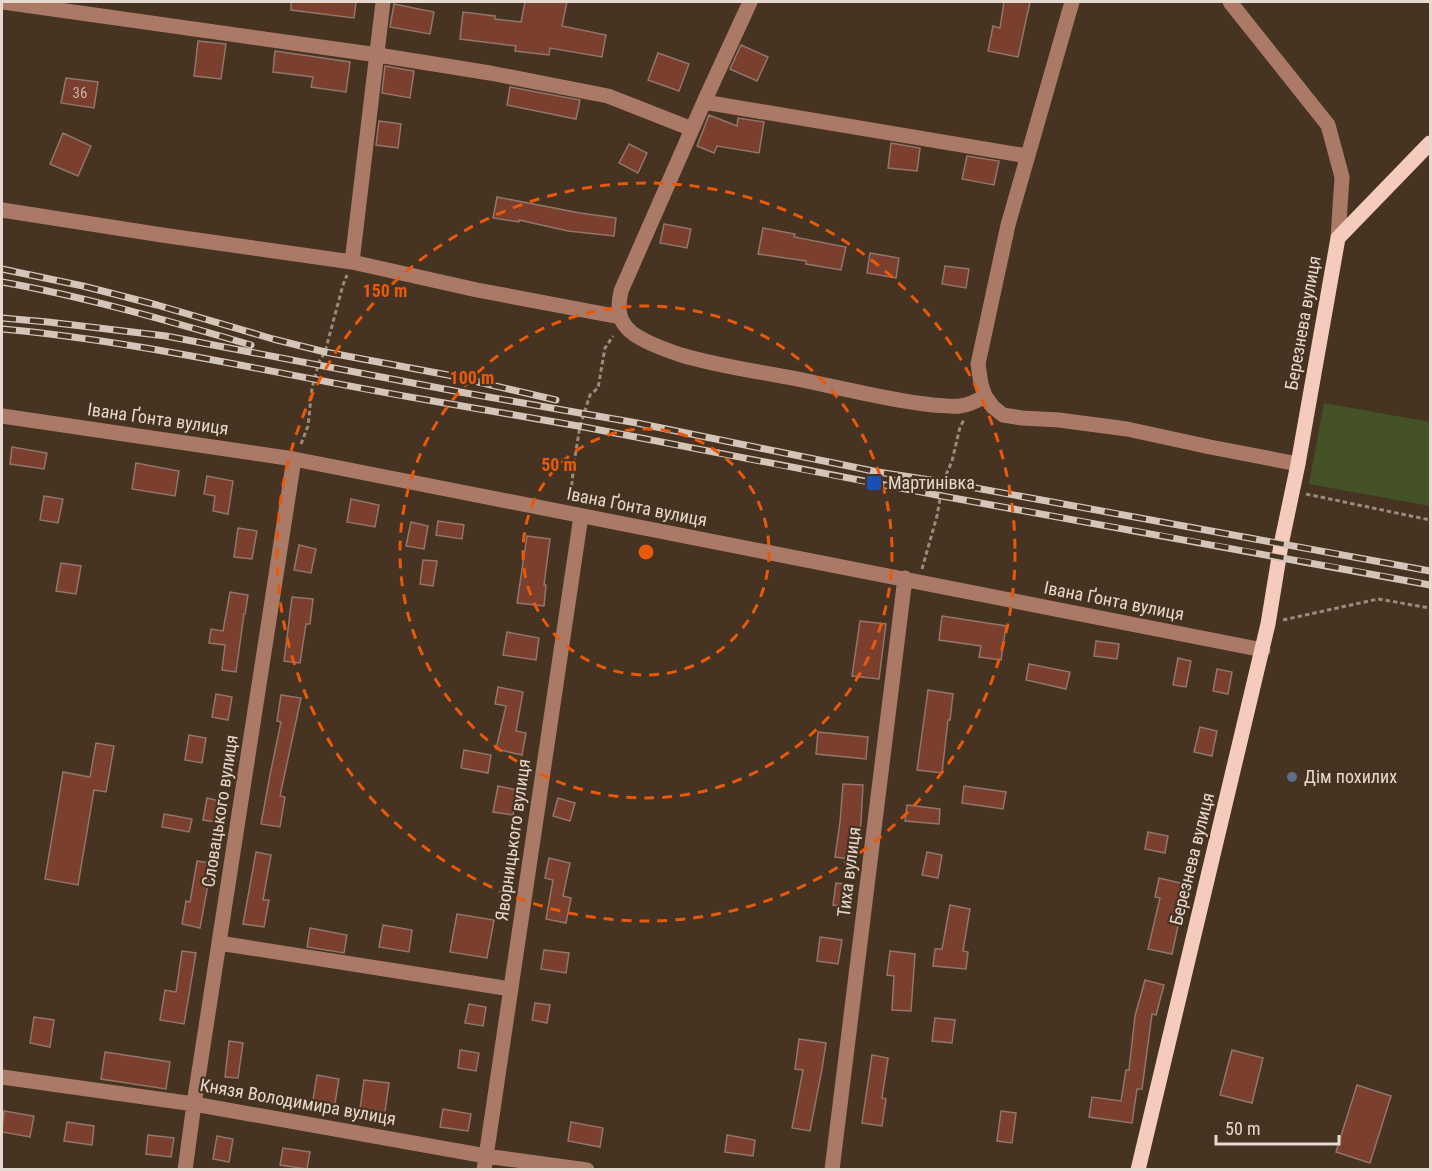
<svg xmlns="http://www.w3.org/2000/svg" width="1432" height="1171" font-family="'Roboto Condensed',sans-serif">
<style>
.green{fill:#445225}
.building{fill:#7b3f2d;stroke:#92756c;stroke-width:1.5}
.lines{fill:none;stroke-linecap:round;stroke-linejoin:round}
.path{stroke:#9b8b7e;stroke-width:3;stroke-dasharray:4.5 3;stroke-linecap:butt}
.minor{stroke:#aa7a67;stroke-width:15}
.major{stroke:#f4cbbc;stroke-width:15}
.rail-casing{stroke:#d3c5ba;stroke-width:7}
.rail{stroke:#463321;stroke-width:4.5;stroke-dasharray:14;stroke-linecap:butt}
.ring{fill:none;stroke:#e8590c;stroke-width:3;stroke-dasharray:10 8}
.transit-dot{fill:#1a4fb4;stroke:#463321;stroke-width:2}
.service-dot{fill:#5c6f8a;stroke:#463321;stroke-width:2}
.labels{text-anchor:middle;stroke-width:4.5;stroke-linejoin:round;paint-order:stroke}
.number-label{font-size:15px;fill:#cbb2a6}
.street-label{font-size:18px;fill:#e6d9cf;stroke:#463321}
.poi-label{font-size:18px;fill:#e6d9cf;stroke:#463321;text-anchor:start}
.centre{fill:#e8590c;stroke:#463321;stroke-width:3}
.ring-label{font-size:18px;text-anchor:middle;font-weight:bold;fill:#e8590c;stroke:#463321;stroke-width:4.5;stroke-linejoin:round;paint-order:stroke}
</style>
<rect width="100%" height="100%" fill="#463321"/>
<!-- green -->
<path class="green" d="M1324,403L1430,422V506L1309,484Z"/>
<!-- building -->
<path class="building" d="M291,2H356L354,18L291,10Z
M525,2H567L562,26L606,35L602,57L550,48L549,55L515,51L516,46L460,39L463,12L495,16V19L521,22Z
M1004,2H1030L1018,57L988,51L993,26L1000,28Z
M394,4L434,12L430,34L390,27Z
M198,41L226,44L221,79L194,76Z
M741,45L768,57L757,81L730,69Z
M275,51L350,62L346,92L311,87L313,77L273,72Z
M658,53L689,64L679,91L648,80Z
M385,66L414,71L410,98L382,93Z
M66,78L98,82L94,108L61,103Z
M510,87L580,100L576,119L507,105Z
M709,115L737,126L738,118L764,122L759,153L717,146L714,153L697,146Z
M379,121L401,124L398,148L376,145Z
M63,133L91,146L78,176L50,164Z
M891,143L920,148L917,171L888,168Z
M629,144L647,153L638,173L619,163Z
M967,156L999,161L994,185L962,179Z
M497,197L580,213L616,218L614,236L568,231L519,220V222L493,218Z
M664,224L691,229L687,248L660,243Z
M763,228L795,234L794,237L846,247L841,270L806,264V261L758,254Z
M870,253L899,258L896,278L867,273Z
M945,266L969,269L966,288L942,284Z
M12,447L47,453L44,469L10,464Z
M136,463L179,471L175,496L132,489Z
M207,476L233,481L228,514L213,511L215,496L204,494Z
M44,496L63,499L58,523L40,520Z
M351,499L379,505L375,527L347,522Z
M438,521L464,525L462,539L436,535Z
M411,522L428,526L424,549L406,546Z
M238,528L257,531L252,559L234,557Z
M527,536L550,539L544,585H546L544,606L517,603Z
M299,545L316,549L311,573L294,570Z
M423,560L437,561L433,586L420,584Z
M61,563L81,566L76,594L56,591Z
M230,592L248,595L245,614H244L236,672L222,670L225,645L209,643L211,629L223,631Z
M292,597L313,599L310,624H306L300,663L284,661Z
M942,616L1006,626L1001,660L979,657L981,646L939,640Z
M860,621L886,624L879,679L852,676Z
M507,632L539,638L536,660L503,655Z
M1096,641L1119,644L1117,659L1094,656Z
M1178,658L1191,661L1186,687L1173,685Z
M1029,664L1070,672L1066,689L1026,680Z
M1217,669L1232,672L1228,694L1213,691Z
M498,687L523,692L516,731L526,733L522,755L496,749L506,706L495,704Z
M928,690L953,694L950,720H948L942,773L917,770Z
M216,694L232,697L228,720L212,717Z
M281,695L301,698L280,796L285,797L280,827L261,824L270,775L281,722L277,721Z
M1200,727L1217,731L1212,756L1194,752Z
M818,732L868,737L866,759L816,754Z
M189,735L206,738L202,763L185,760Z
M96,743L114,746L106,792L94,790L78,885L45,879L63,772L90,777Z
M464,750L491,755L488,773L461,768Z
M843,784L863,785L861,822L856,860L835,857L840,822Z
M498,786L517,790L513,815L493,812Z
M964,786L1006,792L1003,809L962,803Z
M207,798L220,801L217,822L203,820Z
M558,798L575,803L570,821L553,816Z
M907,805L940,809L939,824L905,821Z
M164,814L192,819L189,832L162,827Z
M1148,832L1168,836L1165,853L1145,849Z
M256,852L271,855L263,900H269L264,927L243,924Z
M927,852L942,855L938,878L922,875Z
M549,858L570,863L563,896L571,898L566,923L546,919L553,880L545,878Z
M197,861L212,863L200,928L182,924L186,901L190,902Z
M1159,878L1185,884L1176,925L1178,926L1172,954L1148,949L1160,898L1155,897Z
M836,883L851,885L848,907L833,905Z
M950,905L970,909L963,951L968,952L966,969L933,966L935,949H942Z
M457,914L494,920L487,958L450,952Z
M383,925L412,930L409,952L379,947Z
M310,928L347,935L344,953L307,947Z
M820,937L842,940L838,964L817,961Z
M544,950L569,953L566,973L541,969Z
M182,951L196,953L184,1024L160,1020L165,990L176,992Z
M890,951L915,954L911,1011L892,1010L894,976L887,975Z
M1145,980L1164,985L1156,1015L1152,1014L1142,1089H1137L1132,1123L1089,1117L1092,1097L1121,1101L1126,1070H1129L1135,1016Z
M535,1003L550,1005L547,1023L532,1020Z
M469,1004L486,1007L483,1026L465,1023Z
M34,1017L54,1020L50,1047L30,1043Z
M935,1018L955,1020L952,1043L932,1041Z
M799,1039L826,1043L822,1069L810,1131L792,1128L803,1070L795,1069Z
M229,1041L243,1043L238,1078L225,1077Z
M460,1050L479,1053L476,1071L458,1068Z
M1232,1050L1263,1058L1252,1103L1220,1095Z
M105,1052L170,1062L166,1089L101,1079Z
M872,1055L888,1058L882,1098L886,1099L882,1126L862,1123Z
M317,1075L339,1079L334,1109L312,1106Z
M364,1080L389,1083L384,1119L359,1116Z
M1357,1085L1391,1096L1370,1163L1336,1152Z
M443,1109L471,1114L468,1131L440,1127Z
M4,1111L34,1116L30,1137L2,1132Z
M1001,1111L1016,1113L1012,1143L997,1141Z
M67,1122L94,1126L92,1145L64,1141Z
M571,1122L603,1128L600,1147L568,1141Z
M148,1135L174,1138L171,1157L146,1154Z
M727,1135L755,1140L753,1156L725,1152Z
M217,1136L233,1139L229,1162L213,1159Z
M283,1148L310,1152L307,1169L280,1165Z"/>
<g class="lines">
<!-- path -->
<path class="path" d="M301,444L308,426L312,388L319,362L325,352L343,285L347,275
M1306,494L1430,520
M576,499L571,492L574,463L580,426L590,395L598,388L605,348L613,336
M922,569L937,516L943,482L952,461L960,427L964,420
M1283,620L1378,599L1430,608"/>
<!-- minor -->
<path class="minor" d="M3,2L378,55L490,73L608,96L692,129
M750,2L704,102L621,291C618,305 617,318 628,329C638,340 666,350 681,355C725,368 771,373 816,383C855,391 893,401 933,405C941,405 951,407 960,406C970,405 977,401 985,396
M1072,2L1008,225L978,364L981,384L985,396L993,407L1003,415L1022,418L1059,420L1127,429L1210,447L1298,464
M1230,2L1328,125L1342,177L1338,238
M704,102L1027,156
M2,210L162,235L352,262L477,290L620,317
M352,262L383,2
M2,416L294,459L1263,650
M219,943L511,989
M2,1077L194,1104L486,1156L587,1170
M185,1170L194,1104L294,459
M484,1170L581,516
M832,1170L905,578"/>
<!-- major -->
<path class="major" d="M1138,1170L1268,624L1281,545L1298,464L1338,238L1430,143"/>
<!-- rail casing -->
<g class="rail-casing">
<path id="rail" d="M2,269L83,286L157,305L273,339L325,352L448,375L556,400
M2,282C86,297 169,321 251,345
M2,318L48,322L166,336L460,392L637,423L878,472L943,482L1430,571
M2,329C147,342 289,377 433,401C483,410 534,418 584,427C704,450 823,474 942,496C1105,526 1268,554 1430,585"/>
</g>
<!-- rail -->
<use href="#rail" class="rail"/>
</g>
<!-- distance rings -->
<g class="ring">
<circle cx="646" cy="552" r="123"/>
<circle cx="646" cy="552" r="246"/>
<circle cx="646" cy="552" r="369"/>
</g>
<!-- markers -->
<rect class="transit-dot" x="866" y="475" width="16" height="16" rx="3"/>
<circle class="service-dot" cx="1292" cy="777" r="6"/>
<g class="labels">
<!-- number labels -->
<g class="number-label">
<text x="80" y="98">36</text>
</g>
<!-- street labels -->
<g class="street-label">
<text transform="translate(1303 323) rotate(-80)" y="6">Березнева вулиця</text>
<text transform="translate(158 419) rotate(8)" y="6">Івана Ґонта вулиця</text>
<text transform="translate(637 507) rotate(11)" y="6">Івана Ґонта вулиця</text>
<text transform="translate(1114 601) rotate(11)" y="6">Івана Ґонта вулиця</text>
<text transform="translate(220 811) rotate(-81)" y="6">Словацького вулиця</text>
<text transform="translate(513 840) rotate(-82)" y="6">Яворницького вулиця</text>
<text transform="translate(1192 859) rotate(-76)" y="6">Березнева вулиця</text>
<text transform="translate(849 872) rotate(-83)" y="6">Тиха вулиця</text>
<text transform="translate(298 1102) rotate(10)" y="6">Князя Володимира вулиця</text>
</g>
<!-- poi labels -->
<g class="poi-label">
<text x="888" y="489">Мартинівка</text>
<text x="1304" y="783">Дiм похилих</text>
</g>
</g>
<circle cx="646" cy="552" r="9" class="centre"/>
<g class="ring-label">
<text x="385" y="297">150 m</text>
<text x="472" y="384">100 m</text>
<text x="559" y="471">50 m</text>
</g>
<!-- border -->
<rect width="1432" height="1171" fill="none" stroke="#e6d9cf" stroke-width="6"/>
<!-- scale -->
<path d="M1216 1135v9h123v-9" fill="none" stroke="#e6d9cf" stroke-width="3"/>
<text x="1225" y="1135" font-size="18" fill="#e6d9cf" stroke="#463321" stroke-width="4.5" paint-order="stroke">50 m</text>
</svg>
